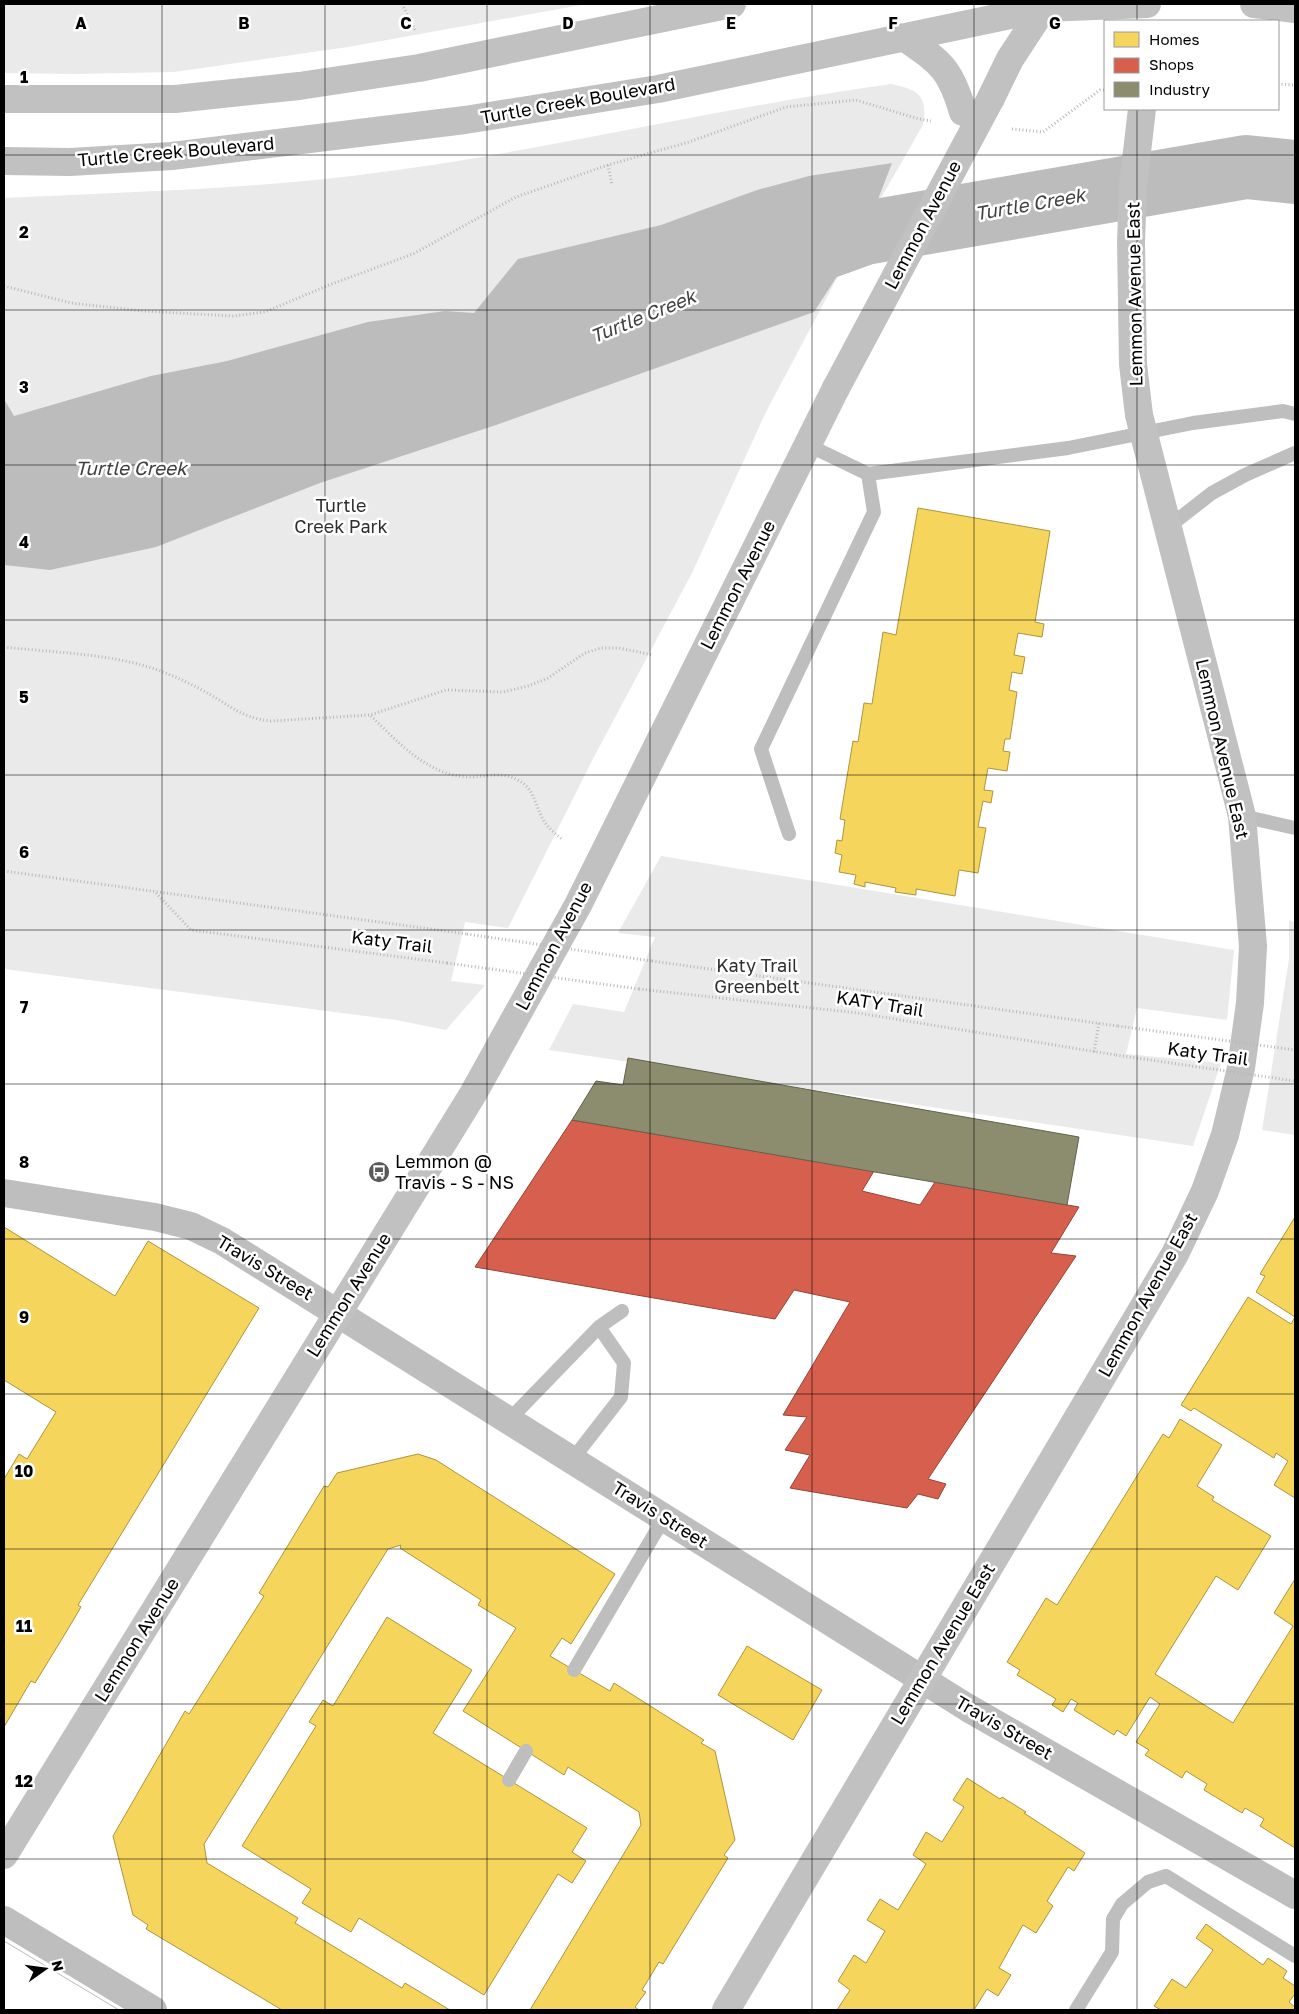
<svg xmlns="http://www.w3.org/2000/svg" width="1299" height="2014" font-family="'Golos Text',sans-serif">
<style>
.green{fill:#eaeaea}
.water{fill:#bcbcbc}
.homes{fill:#f6d55c;stroke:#ac9540}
.shops{fill:#d6604d;stroke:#964336}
.industry{fill:#8c8c6e;stroke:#62624d}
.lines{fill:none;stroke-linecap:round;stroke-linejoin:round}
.river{stroke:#bcbcbc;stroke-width:64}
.path{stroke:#b8b8b8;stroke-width:3;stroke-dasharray:1 2.5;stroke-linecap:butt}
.service{stroke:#bebebe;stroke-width:14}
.minor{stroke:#bebebe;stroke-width:28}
.tertiary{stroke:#bebebe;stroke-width:28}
.secondary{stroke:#c1c1c1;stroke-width:28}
.tram{stroke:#bdbdbd;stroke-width:1}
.path-bridge{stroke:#b8b8b8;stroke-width:3;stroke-dasharray:1 2.5;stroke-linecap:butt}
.secondary-bridge{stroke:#c1c1c1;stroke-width:28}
.grid{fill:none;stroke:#000;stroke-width:1;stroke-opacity:0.55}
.labels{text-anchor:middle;stroke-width:5;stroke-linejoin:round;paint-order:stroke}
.street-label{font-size:18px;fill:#000;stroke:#fff}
.park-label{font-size:18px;fill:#2f2f2f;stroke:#fff}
.poi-label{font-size:18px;fill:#000;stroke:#fff;text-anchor:start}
.water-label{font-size:19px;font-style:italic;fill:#404040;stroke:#fff}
.grid-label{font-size:16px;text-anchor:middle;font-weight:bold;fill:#000;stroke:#fff;stroke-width:5;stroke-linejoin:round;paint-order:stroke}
</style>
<rect width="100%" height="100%" fill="#fff"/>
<!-- green -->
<path class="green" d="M4,4H587L348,47L174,72L74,74L4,73Z
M891,84C919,90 928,95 923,125L862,231L766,412L692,573L595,755L508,928L465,922L451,981L485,985L446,1030L396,1020L4,969V198C132,192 262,189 390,171C558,148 723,107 891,84Z
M661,856L1234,950L1227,1020L1137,1008L1126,1054L1221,1063L1193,1146L549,1050L573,1004L624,1012L655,937L618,933Z
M1289,920L1295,922V1135L1262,1130L1289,959Z"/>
<!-- water -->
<path class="water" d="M892,163L865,233L814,312L496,425L320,483L156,547L50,570L4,565V399L14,416L151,376L227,361L368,322L445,311L474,313L518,259L661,225L757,190L809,176Z"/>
<!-- homes -->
<path class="homes" d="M918,508L1050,531L1035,622L1044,624L1042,637L1018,633L1014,655L1025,657L1022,674L1012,672L1009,690L1017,692L1010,739H1005L1003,751L1010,752L1007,771L988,768L984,790L993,791L991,803L983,801L978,827L986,828L978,873L959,870L955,896L916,889V895L895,892L896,888L865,882V887L854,884L856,875L839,872L842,855L835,853L837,840L842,841L845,820L840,819L853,741L858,742L864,703L872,704L883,632L896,635Z
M1295,1217V1317L1256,1292L1265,1276L1260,1274Z
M4,1227L115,1296L148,1241L259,1308L78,1605L81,1607L65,1634L35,1683L31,1681L4,1727V1479L19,1454L27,1459L56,1412L4,1380Z
M1248,1297L1291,1324L1295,1317V1498L1274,1485L1288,1461L1276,1453L1274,1458L1194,1408L1191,1411L1181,1405Z
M1180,1419L1222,1445L1197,1486L1214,1497L1212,1500L1271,1536L1238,1590L1216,1576L1155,1674L1233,1723L1293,1626L1274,1613L1295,1579V1848L1260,1826L1264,1819L1245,1808L1242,1813L1204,1790L1207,1784L1186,1771L1182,1778L1145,1755L1149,1750L1136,1742L1160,1704L1150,1697L1126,1736L1117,1730L1114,1735L1074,1710L1078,1703L1071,1699L1063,1712L1052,1705L1056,1699L1017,1675L1020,1670L1007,1662L1046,1598L1057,1605L1163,1434L1169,1438Z
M418,1454L436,1460L615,1574L571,1644L562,1638L550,1656L610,1691L614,1683L704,1740L701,1743L715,1751L735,1840L724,1855L728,1858L663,1964L659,1962L642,1990L646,1992L635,2007L639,2010H530L641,1825L639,1812L568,1767L564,1775L463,1711L516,1628L478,1605L481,1600L400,1548L401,1545L388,1549L204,1844L207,1863L298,1918L295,1923L402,1988L405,1983L450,2010H282L146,1929L148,1925L133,1915L113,1836L185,1711L189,1714L264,1596L259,1593L324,1486L328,1487L337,1473Z
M387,1617L472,1670L433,1733L587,1828L572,1852L586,1861L572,1883L558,1874L484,1995L359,1918L351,1932L302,1903L311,1889L242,1846L316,1726L309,1722L323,1700L333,1706Z
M747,1646L822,1690L793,1740L718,1695Z
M967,1778L1000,1799L1002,1797L1026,1812L1024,1813L1085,1853L1074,1871L1068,1867L1047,1901L1053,1906L1036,1933L1023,1925L1020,1930L999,1968L1011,1975L998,1996L987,1989L974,2010H837L850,1990L838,1981L854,1955L866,1963L885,1931L867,1920L880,1899L898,1910L926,1864L913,1855L926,1832L942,1842L964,1807L953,1800Z
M1206,1924L1263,1965L1268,1958L1287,1971L1283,1978L1295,1986V1994L1289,2002L1295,2007V2010H1161L1154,2006L1172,1979L1186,1988L1213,1950L1196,1938Z"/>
<!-- shops -->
<path class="shops" d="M572,1120L874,1171L862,1191L920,1205L935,1182L1079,1207L1051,1253L1076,1256L928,1479L946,1484L938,1499L918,1494L907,1508L790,1488L810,1455L785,1450L807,1417L783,1415L850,1302L794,1290L775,1319L475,1267Z"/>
<!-- industry -->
<path class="industry" d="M628,1058L1079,1137L1067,1205L572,1120L596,1081L623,1085Z"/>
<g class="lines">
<!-- river -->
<path class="river" d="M782,263L865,233L1246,167L1295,172"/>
<!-- path -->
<path class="path" d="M402,4L416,32
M1278,84L1295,85
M1012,129L1043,132L1100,90H1105
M608,165L612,185
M4,286L71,303L143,311L233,316L265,312L329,285L413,254L516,197L608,165L689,142L786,107L856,100L919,119L931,121
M4,647C56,653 114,653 163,672C176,677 189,683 202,690C227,703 240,718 271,721L370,715L446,690L503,692L528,686L548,678L585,653L601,648H619L653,655
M371,716C398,742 428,776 469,777C486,777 502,771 518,780C535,789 535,806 544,821C549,829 556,834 563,840
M4,871L467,934
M156,893L191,930L447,963
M652,961L1118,1026
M639,989L858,1013L1116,1055
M1094,1052L1099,1023"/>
<!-- service -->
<path class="service" d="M808,445L868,474L1068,448L1193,423L1283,411L1295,414
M1167,528L1212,493L1245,475L1295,453
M1242,816L1295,828
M789,834L761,749L874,512L868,474
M509,1420L599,1327L622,1311
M572,1460L621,1397L624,1363L599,1327
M574,1670L664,1518
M509,1780L526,1751
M1076,2010L1112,1952L1113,1919L1122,1904L1148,1882L1166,1876L1295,1956"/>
<!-- minor -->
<path class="minor" d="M4,1193L155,1217L191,1226L222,1241L968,1708L1295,1895"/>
<!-- tertiary -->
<path class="tertiary" d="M4,1920L153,2010"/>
<!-- secondary -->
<path class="secondary" d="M1254,4L1295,9
M904,37C941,63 950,68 963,112
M991,98L1010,59L1046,4
M4,99H175L299,86L419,68L732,4
M4,161L70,162L172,156L465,120L658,89L1044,8L1147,4
M4,1855L473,1094L578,905L836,388
M726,2010L1175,1254L1205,1191L1225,1135L1241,1068L1250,1003L1253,946L1242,816L1139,415L1133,364L1131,242L1133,186L1142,109"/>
<!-- tram -->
<path class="tram" d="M4,1941L119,2010"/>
<!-- path-bridge -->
<path class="path-bridge" d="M467,934L652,961
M447,963L639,989
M1118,1026L1295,1050
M1116,1055L1295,1081"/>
<!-- secondary-bridge -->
<path class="secondary-bridge" d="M836,388L991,98"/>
</g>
<!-- grid -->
<path class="grid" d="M162,4V2010M325,4V2010M487,4V2010M650,4V2010M812,4V2010M974,4V2010M1137,4V21M1137,109V2010M4,155H1295M4,310H1295M4,465H1295M4,620H1295M4,775H1295M4,930H1295M4,1084H1295M4,1239H1295M4,1394H1295M4,1549H1295M4,1704H1295M4,1859H1295"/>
<!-- icons -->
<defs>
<g id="bus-disc" transform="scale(1.125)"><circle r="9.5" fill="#595959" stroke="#fff"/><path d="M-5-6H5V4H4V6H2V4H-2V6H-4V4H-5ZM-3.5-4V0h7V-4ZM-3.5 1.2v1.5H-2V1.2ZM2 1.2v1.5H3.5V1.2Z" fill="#fff"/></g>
</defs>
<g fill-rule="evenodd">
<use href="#bus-disc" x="379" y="1172"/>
</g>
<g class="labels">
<!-- street labels -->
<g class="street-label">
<text transform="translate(578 101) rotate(-10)" y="6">Turtle Creek Boulevard</text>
<text transform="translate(176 152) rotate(-5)" y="6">Turtle Creek Boulevard</text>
<text transform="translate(923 225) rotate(-62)" y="6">Lemmon Avenue</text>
<text transform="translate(1135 294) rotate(-91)" y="6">Lemmon Avenue East</text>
<text transform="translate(738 585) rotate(-63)" y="6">Lemmon Avenue</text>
<text transform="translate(1222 749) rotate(77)" y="6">Lemmon Avenue East</text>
<text transform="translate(392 942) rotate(7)" y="6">Katy Trail</text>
<text transform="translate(554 946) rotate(-62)" y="6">Lemmon Avenue</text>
<text transform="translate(880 1004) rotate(9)" y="6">KATY Trail</text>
<text transform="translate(1208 1054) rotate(8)" y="6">Katy Trail</text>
<text transform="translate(265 1268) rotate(31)" y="6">Travis Street</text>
<text transform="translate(349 1295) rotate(-58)" y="6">Lemmon Avenue</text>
<text transform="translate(1148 1295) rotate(-61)" y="6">Lemmon Avenue East</text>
<text transform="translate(660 1515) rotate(32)" y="6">Travis Street</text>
<text transform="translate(137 1640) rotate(-58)" y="6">Lemmon Avenue</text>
<text transform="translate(943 1644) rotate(-59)" y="6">Lemmon Avenue East</text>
<text transform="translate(1004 1728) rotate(30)" y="6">Travis Street</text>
</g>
<!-- park labels -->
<g class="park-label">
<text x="341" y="512">Turtle<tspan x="341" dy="21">Creek Park</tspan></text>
<text x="757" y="972">Katy Trail<tspan x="757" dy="21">Greenbelt</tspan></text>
</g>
<!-- poi labels -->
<g class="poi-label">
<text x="395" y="1168">Lemmon @<tspan x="395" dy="21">Travis - S - NS</tspan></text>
</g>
<!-- water labels -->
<g class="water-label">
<text transform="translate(1030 204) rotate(-10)" y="7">Turtle Creek</text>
<text transform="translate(643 316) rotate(-22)" y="7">Turtle Creek</text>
<text x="131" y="475">Turtle Creek</text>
</g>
</g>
<g class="grid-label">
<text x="81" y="29">A</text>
<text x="244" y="29">B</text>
<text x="406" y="29">C</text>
<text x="568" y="29">D</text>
<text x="731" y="29">E</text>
<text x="893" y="29">F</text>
<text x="1055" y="29">G</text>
<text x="24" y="83">1</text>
<text x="24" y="238">2</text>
<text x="24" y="393">3</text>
<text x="24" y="548">4</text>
<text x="24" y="703">5</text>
<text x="24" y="858">6</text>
<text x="24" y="1013">7</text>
<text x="24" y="1168">8</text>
<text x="24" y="1323">9</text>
<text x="24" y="1477">10</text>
<text x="24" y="1632">11</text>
<text x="24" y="1787">12</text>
</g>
<!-- border -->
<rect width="1299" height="2014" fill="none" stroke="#000000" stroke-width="10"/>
<!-- legend -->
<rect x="1104" y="20" width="175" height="90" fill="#ffffff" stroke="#999999"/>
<rect x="1114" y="32" width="25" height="15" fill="#f6d55c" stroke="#999999"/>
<text x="1149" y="45" font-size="15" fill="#000000">Homes</text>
<rect x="1114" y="58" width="25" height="15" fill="#d6604d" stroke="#999999"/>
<text x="1149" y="70" font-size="15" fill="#000000">Shops</text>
<rect x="1114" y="82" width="25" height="15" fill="#8c8c6e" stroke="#999999"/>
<text x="1149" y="95" font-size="15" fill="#000000">Industry</text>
<!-- north arrow -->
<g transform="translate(45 1969) rotate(76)" stroke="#ffffff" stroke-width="4" paint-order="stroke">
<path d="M0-4L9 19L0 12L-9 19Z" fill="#000000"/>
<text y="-8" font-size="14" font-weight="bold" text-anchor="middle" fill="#000000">N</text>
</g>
</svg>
